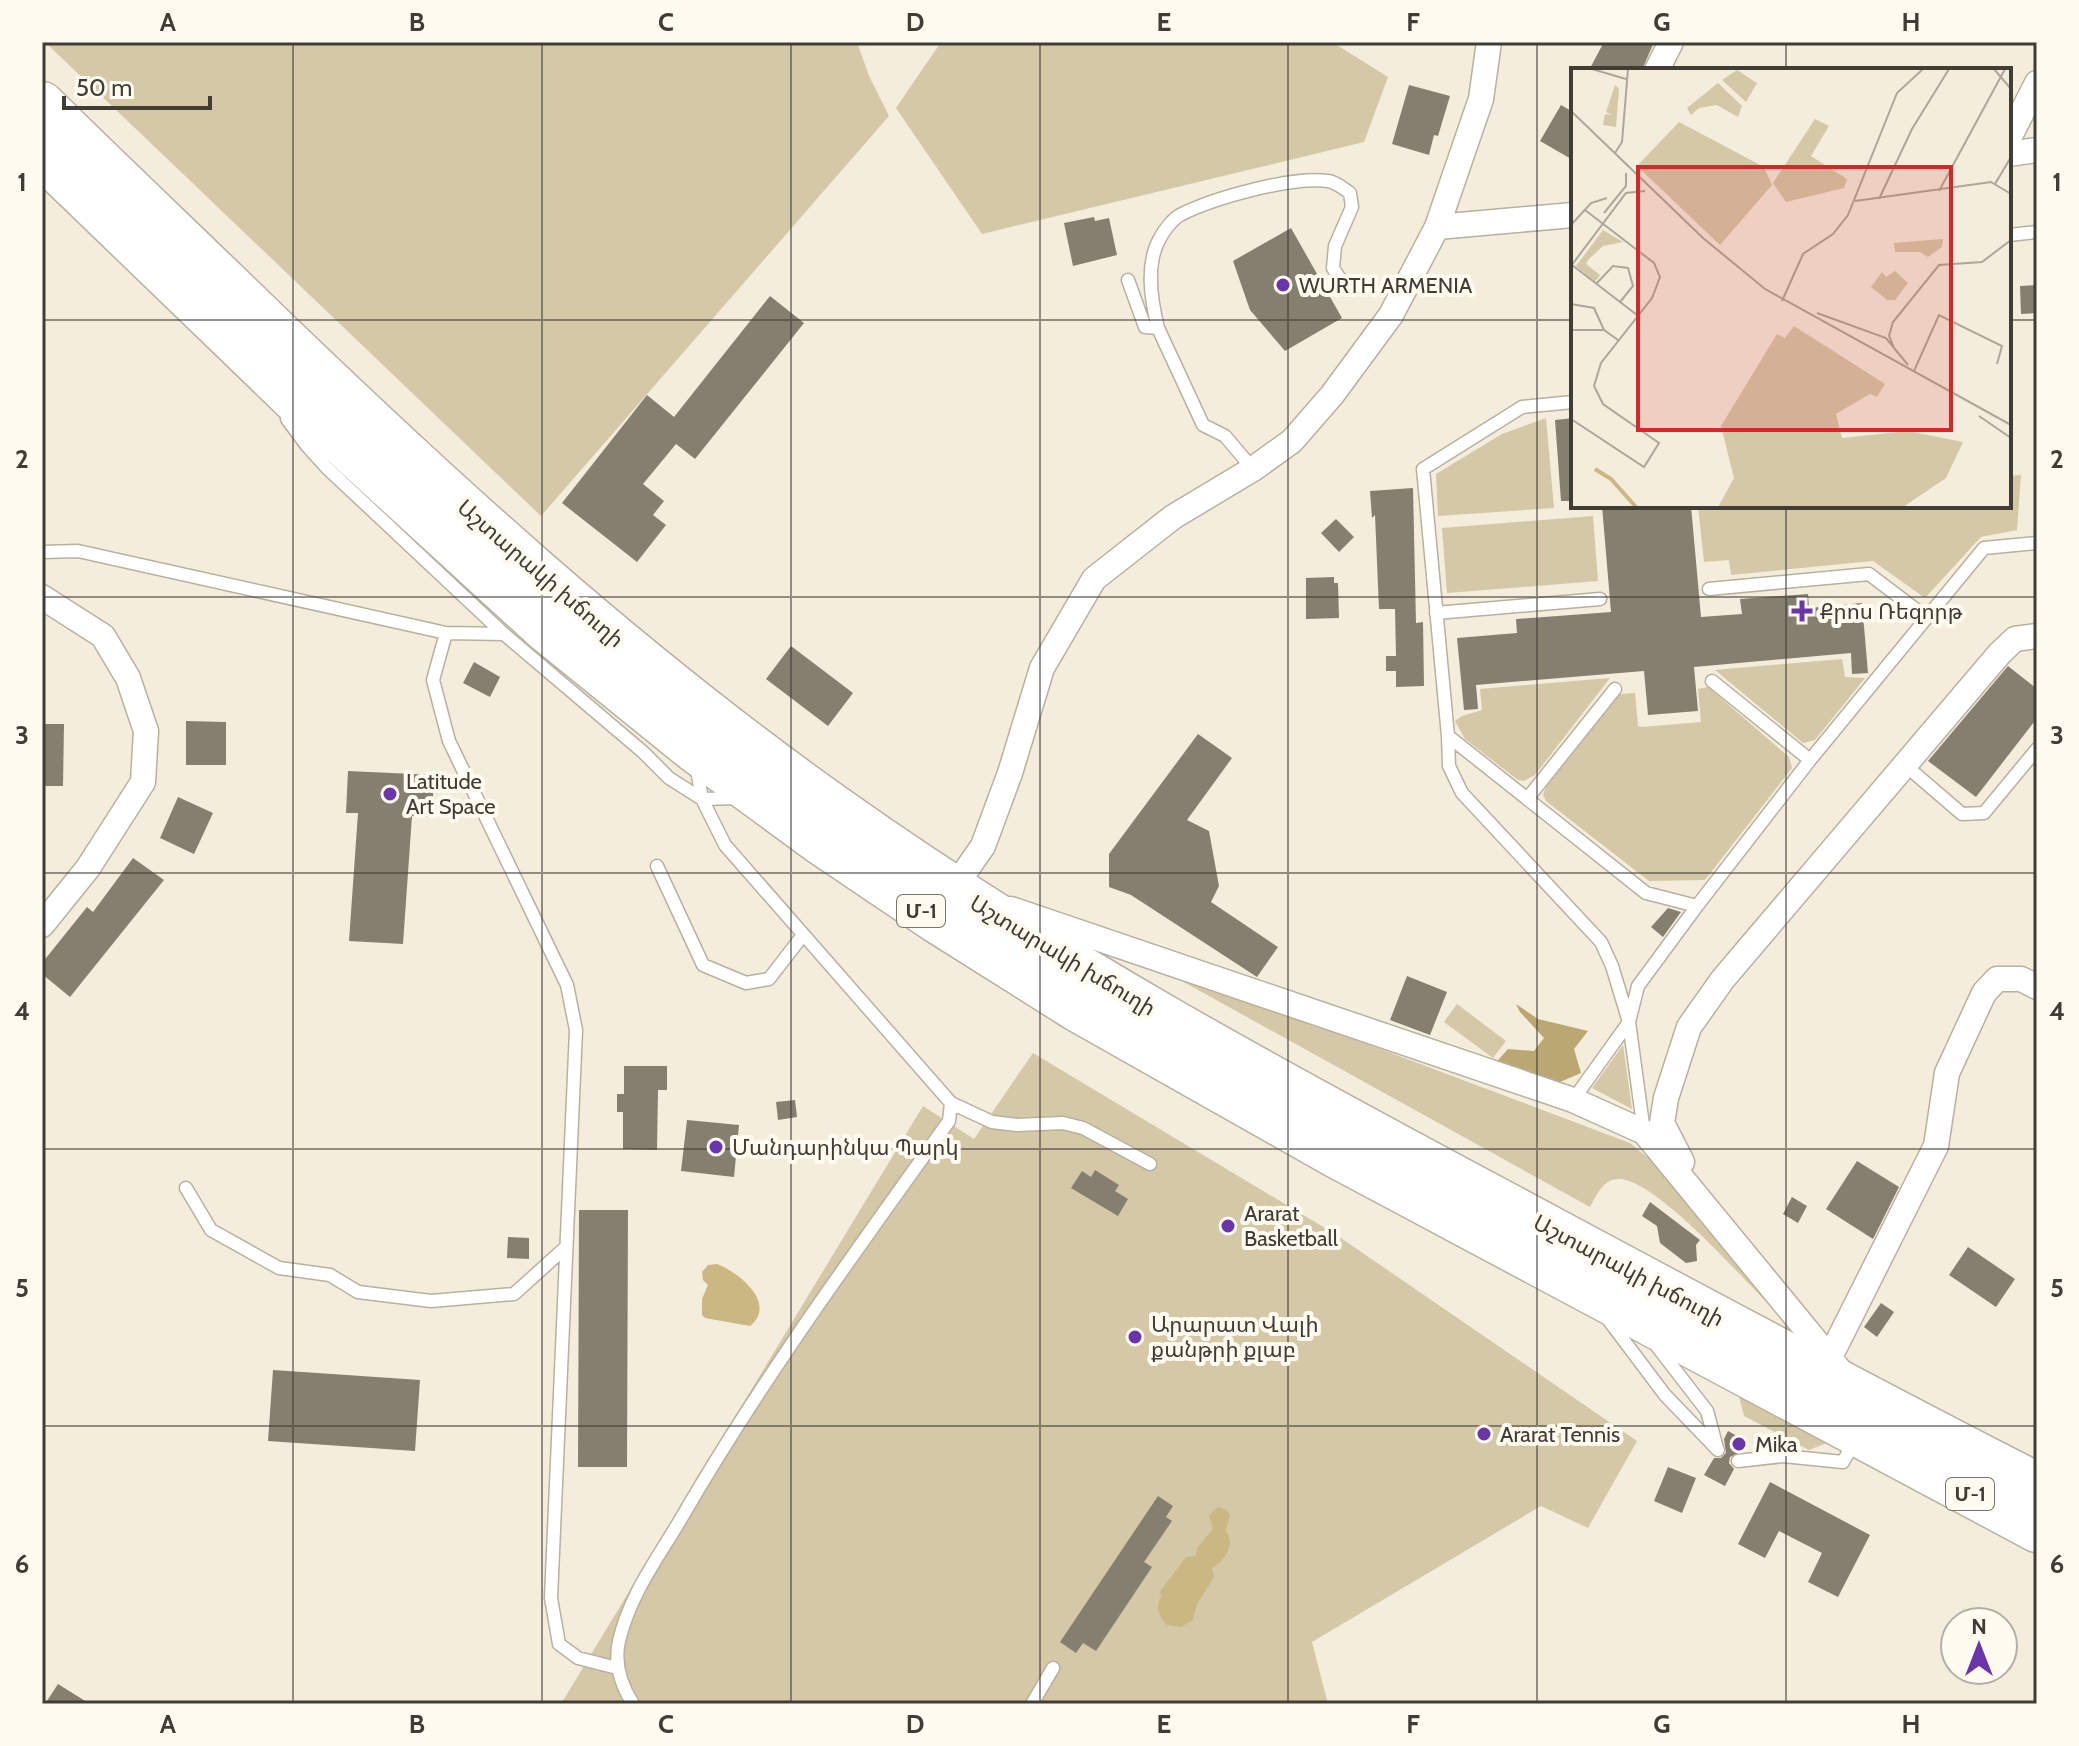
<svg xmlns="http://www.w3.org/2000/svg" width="2079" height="1746" font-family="Cabin,'Noto Sans Armenian',sans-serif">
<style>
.green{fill:#d4c8a7}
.forest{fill:#baa772}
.water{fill:#cab782}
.building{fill:#857f6f}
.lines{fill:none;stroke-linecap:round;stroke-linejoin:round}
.lane-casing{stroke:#b7b1a0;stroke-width:15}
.street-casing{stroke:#b7b1a0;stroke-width:27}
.highway-casing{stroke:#b7b1a0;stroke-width:47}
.lane{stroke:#fff;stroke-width:12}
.street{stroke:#fff;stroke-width:24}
.highway{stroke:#fff;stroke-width:44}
.grid{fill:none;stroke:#3f3d36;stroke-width:2;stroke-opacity:0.55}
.poi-dot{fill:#6a34ab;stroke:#fffbf0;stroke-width:3}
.labels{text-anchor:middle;stroke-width:8;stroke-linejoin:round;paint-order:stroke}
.shield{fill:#fffbf0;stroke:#79766e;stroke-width:2}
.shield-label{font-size:20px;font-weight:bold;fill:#3f3d36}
.poi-label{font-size:22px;fill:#3f3d36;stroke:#fffbf0;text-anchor:start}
.street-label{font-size:22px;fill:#3f3d36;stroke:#fffbf0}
.inset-river{fill:none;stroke:#cab782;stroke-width:4}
.inset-road{fill:none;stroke:#aca79a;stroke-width:2}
.view{fill:#d62828;fill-opacity:0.15;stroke:#d62828;stroke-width:4}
.inset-edge{fill:none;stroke:#3f3d36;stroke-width:4}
.neatline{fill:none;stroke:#3f3d36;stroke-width:3}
.grid-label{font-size:26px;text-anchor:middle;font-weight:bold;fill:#3f3d36}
</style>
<rect width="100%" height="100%" fill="#f4eddc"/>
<!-- green -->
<path class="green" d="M45,42H857L869,76L889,116L541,516Z
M941,42H1332L1388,77L1364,142L982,234L896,108Z
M1546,418L1554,508L1438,516L1436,474L1502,434Z
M2021,475L2017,530L1981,537L1925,598L1873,561L1731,575L1729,560L1704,562L1698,506H2009V476Z
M1593,516L1598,581L1447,593L1442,528Z
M1842,659L1845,677L1865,678L1815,740L1803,743L1715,670Z
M1610,678L1535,775L1524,781L1518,780L1465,739L1455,721L1462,716L1482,710L1480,689Z
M1708,687L1789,757L1792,768L1705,880L1649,881L1546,801L1543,795L1546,787L1620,694L1635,693L1638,726L1642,727L1701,722L1698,689Z
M1144,960L1630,1143L1658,1166L1777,1307L1774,1310C1744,1280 1659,1182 1620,1179C1603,1178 1597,1195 1590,1207Z
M1457,1004L1506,1041L1493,1058L1444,1022Z
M1623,1045L1632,1109L1592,1088Z
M1033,1053L1335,1234L1637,1441L1588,1528L1541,1506L1312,1642L1328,1704H561L923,1106L974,1139Z
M1737,1389L1834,1440L1809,1450L1744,1416Z"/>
<!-- forest -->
<path class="forest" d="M1516,1004L1538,1019L1588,1031L1574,1049L1581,1073L1546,1088L1490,1069L1508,1049L1534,1051L1544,1038L1520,1012Z"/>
<!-- water -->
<path class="water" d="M717,1264C738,1272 778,1303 750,1326L705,1318L702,1315V1299L708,1285L703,1280L702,1272L708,1265Z
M1218,1507L1225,1509L1230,1515L1226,1531C1236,1544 1225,1561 1212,1568L1214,1577L1197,1604L1193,1620L1181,1627L1167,1625C1158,1616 1155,1606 1162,1595L1159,1593L1186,1557L1196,1556L1197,1548L1213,1529L1209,1515Z"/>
<!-- building -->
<path class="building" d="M1604,42H1654L1642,70H1589Z
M1409,85L1450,96L1438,136L1434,135L1429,155L1392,144Z
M1561,105L1573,112V160L1540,141Z
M1094,217L1095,221L1109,218L1117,255L1073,266L1064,223Z
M1291,228L1342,318L1285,351L1250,310L1233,261Z
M2037,285V313L2021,314L2020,286Z
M770,296L804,323L695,459L676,444L643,484L664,501L653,515L666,525L637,562L562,503L647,395L674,417Z
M1573,418V501H1561L1555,420Z
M1413,488L1416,623L1423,622L1424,686L1396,687V671H1386V656H1396L1395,609H1379L1375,515L1372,518L1370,491Z
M1602,506H1691L1701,617L1742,614L1740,599L1808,594L1809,608L1862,603L1868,673L1852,674L1851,653L1694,667L1698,711L1648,715L1644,671L1476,685L1478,709L1464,710L1457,638L1517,633L1516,619L1611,612Z
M1336,519L1354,537L1339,552L1321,533Z
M1334,577V583H1338L1339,618L1306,619V578Z
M791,646L853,693L828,726L766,679Z
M474,662L500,677L490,697L463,683Z
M2008,666L2037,689V718L1976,797L1928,761Z
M186,721L226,722V765H186Z
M42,724H64L63,786H42Z
M1198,734L1232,758L1187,820L1209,831L1219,886L1211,902L1278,947L1257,977L1131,895L1109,887V854Z
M348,771L434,775L432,817L412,816L403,944L349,941L358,813H346Z
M178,797L213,813L194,854L160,838Z
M133,858L164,880L70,997L42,974V963L87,907L93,912Z
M1668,908L1681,912L1663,937L1651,927Z
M1407,976L1447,992L1430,1035L1390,1020Z
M624,1066H667V1090H658L657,1150L623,1149V1112H617V1094H624Z
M795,1100L797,1117L778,1120L776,1102Z
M687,1120L739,1125L734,1177L681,1171Z
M1857,1161L1899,1187L1873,1239L1826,1209Z
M1095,1170L1119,1185L1115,1191L1128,1199L1118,1216L1071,1188L1082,1171L1091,1177Z
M1792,1197L1807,1206L1798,1223L1783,1214Z
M1650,1202L1700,1240L1696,1245L1697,1261L1686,1263L1660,1243L1657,1226L1642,1216Z
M579,1210H628L627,1467H578Z
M508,1237L529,1238V1259L507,1258Z
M1968,1247L2015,1279L1996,1307L1949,1275Z
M1881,1303L1894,1312L1877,1337L1864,1327Z
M273,1370L420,1380L415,1451L268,1441Z
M1728,1431L1748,1442L1743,1451L1730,1457L1729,1463L1734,1469L1725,1486L1704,1475L1714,1458H1721L1726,1453L1724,1439Z
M1668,1467L1696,1478L1682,1513L1654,1501Z
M1770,1482L1870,1535L1838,1597L1808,1582L1822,1553L1779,1531L1765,1558L1738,1544Z
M1158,1496L1173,1506L1166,1517L1172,1521L1144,1562L1152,1567L1096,1651L1083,1643L1076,1653L1060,1642Z
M58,1684L90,1704H45Z"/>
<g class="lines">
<!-- lane casing -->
<g class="lane-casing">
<path id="lane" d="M2009,235L2037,232
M1128,280L1145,327L1158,328L1203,425L1225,436L1253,469
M1158,328C1151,300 1145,264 1160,238C1164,230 1173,219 1180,215C1213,198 1292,176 1328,181C1336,182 1343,188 1350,193L1352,207L1335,246L1333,268L1346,288
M1573,402L1522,407L1423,469L1448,736L1646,893L1697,906L1810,760L1984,548L2037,543
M287,419L307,446L327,468L504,634L643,752L669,778L702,799L739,798
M42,552L78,551L446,633L504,634
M1709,589L1869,574L1927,618
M1436,613L1600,599
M446,633L433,680L449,741L567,985L576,1030L551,1598L559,1644L578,1658L617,1668
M1712,681L1810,760
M1448,736L1449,766L1462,793L1601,942L1612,966L1629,1022L1573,1100
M696,764L702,799L725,845L951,1103L992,1122L1017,1125L1063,1123L1083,1128L1150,1164
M1905,765L1962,814L1984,813L2037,749
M1527,799L1615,689
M657,866L703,965L746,983L769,979L803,935
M1644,1132L1629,1022L1638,986L1697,906
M186,1188L211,1230L279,1268L330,1275L358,1292L431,1301L514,1294L566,1247
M1607,1318L1665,1395L1718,1450
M1656,1345L1707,1411L1717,1448
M1738,1461L1783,1456L1843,1462L1854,1442
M633,1704C621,1685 614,1663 619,1641C630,1594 658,1558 682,1517C762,1379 856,1251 949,1121L951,1103
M1032,1704L1053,1668"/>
</g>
<!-- street casing -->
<g class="street-casing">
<path id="street" d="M1657,70L1671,42
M2009,138L2037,83
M2009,154L2037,150
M1437,227L1573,215
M42,597L103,636L128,678L146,731L143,782L88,868L42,925
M953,889L983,846L1010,773L1042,668L1094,579L1173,517L1253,469L1292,441L1332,395L1391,315L1437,227L1481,99L1489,42
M1011,909L1573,1100L1644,1132L1842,1373
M1682,1162L1662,1123L1666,1098L1689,1027L1723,979L2000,653L2015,639L2037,636
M1830,1357L1936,1146L1947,1073L1984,993L1997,979H2021L2037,987"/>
</g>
<!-- highway casing -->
<g class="highway-casing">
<path id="highway" d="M42,104C112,173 183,240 254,309C439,488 629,662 840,811C1050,960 1278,1083 1505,1204C1682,1299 1858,1394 2037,1485
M42,156L300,405L546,630L693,749L820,842L937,921L1075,1008L1335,1155L2037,1530"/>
</g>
<!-- lane -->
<use href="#lane" class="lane"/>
<!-- street -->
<use href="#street" class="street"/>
<!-- highway -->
<use href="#highway" class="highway"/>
</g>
<!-- grid -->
<path class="grid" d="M293,42V1704M542,42V1704M791,42V1704M1040,42V1704M1288,42V1704M1537,42V1704M1786,42V70M42,320H1573M2009,320H2037M1786,506V1704M42,597H2037M42,873H2037M42,1149H2037M42,1426H2037"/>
<!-- markers -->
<g class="poi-dot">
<circle cx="1283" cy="285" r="8"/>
<path d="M1798 599h8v8h8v8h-8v8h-8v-8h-8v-8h8z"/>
<circle cx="390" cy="794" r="8"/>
<circle cx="716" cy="1147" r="8"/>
<circle cx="1228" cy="1226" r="8"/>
<circle cx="1135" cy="1337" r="8"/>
<circle cx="1484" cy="1434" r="8"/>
<circle cx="1739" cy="1444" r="8"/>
</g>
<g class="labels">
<!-- shield labels -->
<g class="shield">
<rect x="897" y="895" width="48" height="32" rx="6"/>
<rect x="1946" y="1478" width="48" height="32" rx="6"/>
</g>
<g class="shield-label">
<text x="921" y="918">Մ-1</text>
<text x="1970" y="1501">Մ-1</text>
</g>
<!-- poi labels -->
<g class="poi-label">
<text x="1299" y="293">WURTH ARMENIA</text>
<text x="1820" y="619">Քրոս Ռեզորթ</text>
<text x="406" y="789">Latitude<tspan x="406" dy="25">Art Space</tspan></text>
<text x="732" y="1155">Մանդարինկա Պարկ</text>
<text x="1244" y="1221">Ararat<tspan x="1244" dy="25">Basketball</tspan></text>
<text x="1151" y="1332">Արարատ Վալի<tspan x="1151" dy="25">քանթրի քլաբ</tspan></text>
<text x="1500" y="1442">Ararat Tennis</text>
<text x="1755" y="1452">Mika</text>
</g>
<!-- street labels -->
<g class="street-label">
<text transform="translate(541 573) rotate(41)" y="8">Աշտարակի խճուղի</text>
<text transform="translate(1063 955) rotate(31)" y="8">Աշտարակի խճուղի</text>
<text transform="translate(1629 1270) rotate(28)" y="8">Աշտարակի խճուղի</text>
</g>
</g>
<!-- overview -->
<g transform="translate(1571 68)">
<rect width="440" height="440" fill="#f4eddc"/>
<path d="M166,2L186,15L175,34L151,12ZM147,15L171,38L167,49L146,37L128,40L120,47L116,40ZM44,17L48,21L45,59L32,57L34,46L41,47L35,44ZM244,51L258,58L240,88L276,111L273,120L215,134L202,115ZM108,54L193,99L201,117L149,177L66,98ZM32,162L52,174L32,178L18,191L15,196L29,207L24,214L5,198ZM372,171L371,179L357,189L349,184H324L323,175ZM324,203L337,215L324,232H316L300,219L311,204L315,209ZM223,258L314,316L306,329L299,326L265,346L271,370L337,363L392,374L375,410L332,439H147L163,410L150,358L206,266L214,270Z" fill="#d4c8a7"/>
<path class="inset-river" d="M24,401L40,411L65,439"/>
<path class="inset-road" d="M21,1L55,11M423,1L440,21M0,43L132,170L194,221L440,357M44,85L51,74L57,1M424,116L440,89M368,123L434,1M308,131L341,61L378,1M284,133L420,114L440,126M33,145L55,118V105M0,157L20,135L36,130M1,197L66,247M0,198L55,125L74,123M25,216L42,198L57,200L62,218L49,234M211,233L232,186L262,166L277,147L326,25L352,1M0,236L23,240L33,262M246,245L315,270L337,297M0,262H33L47,272M323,280L318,268L322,254L368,197L411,194L440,172M343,303L368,247L431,278L426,296M408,348L440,370M0,351L73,399L88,375L32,336L23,318L30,295L81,230L89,209L83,195L14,142"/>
<path class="view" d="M67,99H380V362H67Z"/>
<rect width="440" height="440" class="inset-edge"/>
</g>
<!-- border -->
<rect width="2079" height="1746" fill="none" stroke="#fffbf0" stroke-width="88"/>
<!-- north arrow -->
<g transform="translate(1979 1646)"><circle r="38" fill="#fffbf0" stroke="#b2afa6" stroke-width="2"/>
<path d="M0-6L14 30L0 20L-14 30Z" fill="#6a34ab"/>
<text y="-12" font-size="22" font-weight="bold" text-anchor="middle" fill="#3f3d36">N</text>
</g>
<!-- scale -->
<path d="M64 96v12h146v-12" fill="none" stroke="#3f3d36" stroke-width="4"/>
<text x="76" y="96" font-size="24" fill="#3f3d36" stroke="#fffbf0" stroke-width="6" paint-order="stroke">50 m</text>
<rect x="44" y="44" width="1991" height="1658" class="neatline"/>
<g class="grid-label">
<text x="168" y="31">A</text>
<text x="417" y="31">B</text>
<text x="666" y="31">C</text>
<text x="915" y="31">D</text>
<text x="1164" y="31">E</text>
<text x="1413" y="31">F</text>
<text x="1662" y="31">G</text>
<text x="1911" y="31">H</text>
<text x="22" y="191">1</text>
<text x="2057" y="191">1</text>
<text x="22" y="468">2</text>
<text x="2057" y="468">2</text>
<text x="22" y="744">3</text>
<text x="2057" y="744">3</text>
<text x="22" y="1020">4</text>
<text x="2057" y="1020">4</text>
<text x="22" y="1297">5</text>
<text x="2057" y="1297">5</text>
<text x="22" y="1573">6</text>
<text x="2057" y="1573">6</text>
<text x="168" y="1733">A</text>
<text x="417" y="1733">B</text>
<text x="666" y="1733">C</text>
<text x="915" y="1733">D</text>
<text x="1164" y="1733">E</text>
<text x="1413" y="1733">F</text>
<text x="1662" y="1733">G</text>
<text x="1911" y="1733">H</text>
</g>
</svg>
